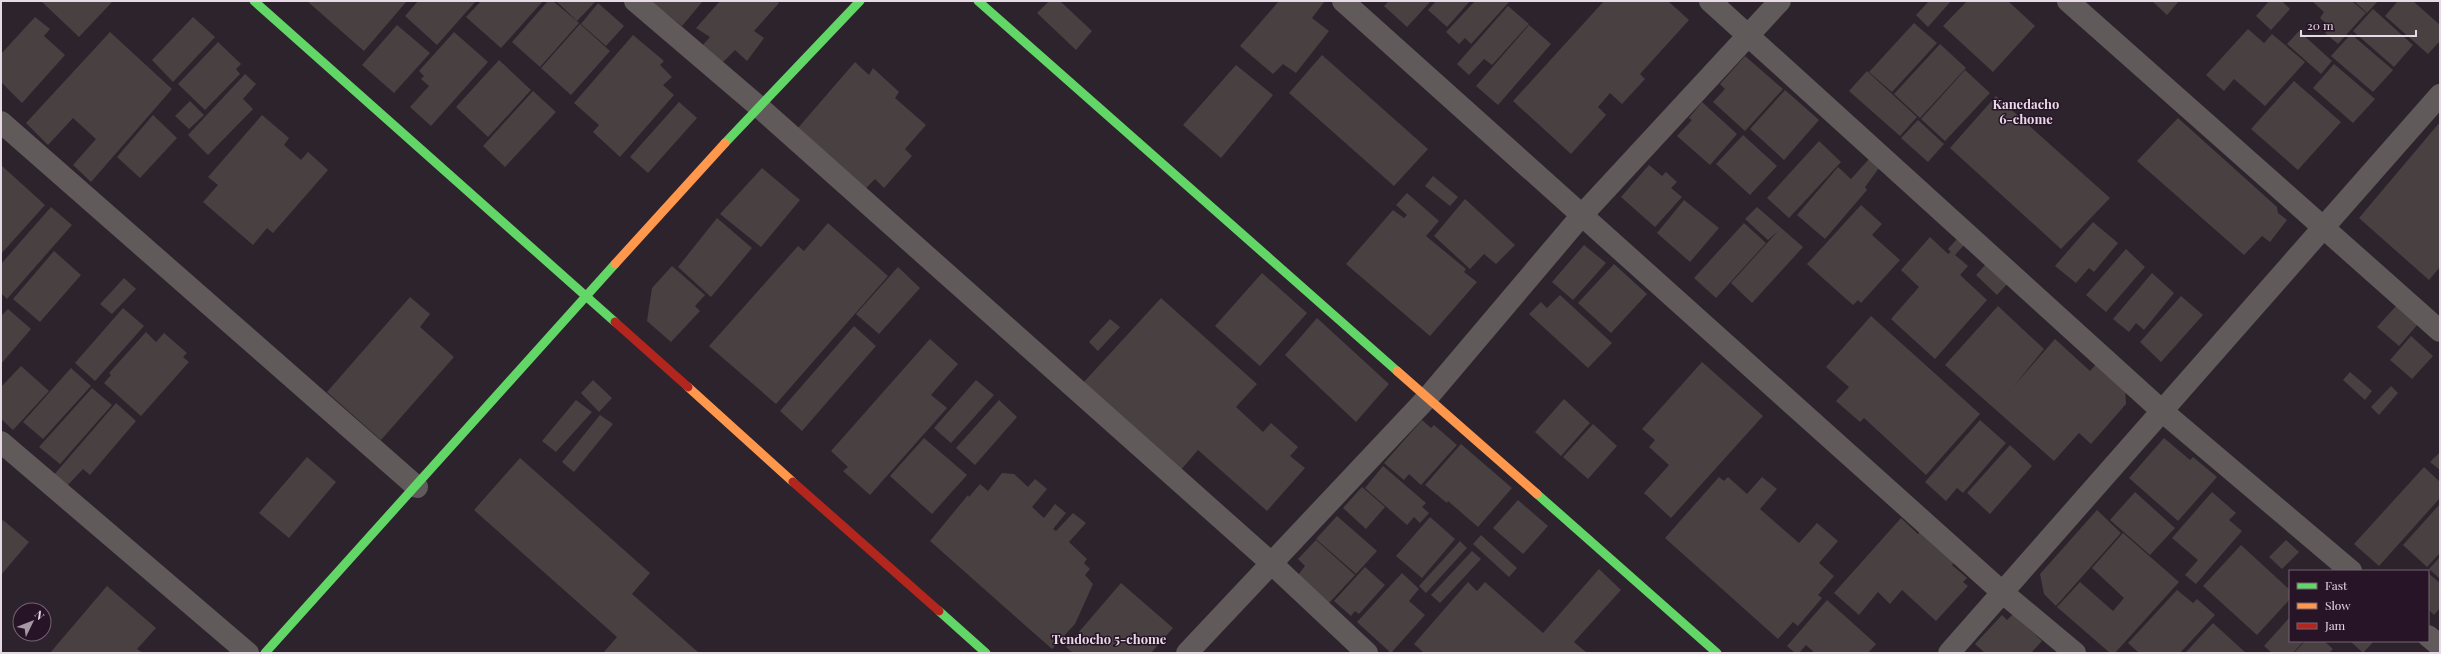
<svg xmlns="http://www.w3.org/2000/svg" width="2441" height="654" font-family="'Playfair Display',serif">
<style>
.building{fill:#494041}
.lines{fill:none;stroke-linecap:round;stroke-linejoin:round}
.street{stroke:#605b5a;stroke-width:22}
.fast{stroke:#63d668;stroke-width:9}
.slow{stroke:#ff974d;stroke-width:9}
.jam{stroke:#b3261e;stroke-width:9}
.labels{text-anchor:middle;stroke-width:3;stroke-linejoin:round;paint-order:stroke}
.neighbourhood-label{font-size:13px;font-weight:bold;fill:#e7d9e6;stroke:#281427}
</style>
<rect width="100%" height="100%" fill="#2d232d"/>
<!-- building -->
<path class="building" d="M41,1H113L79,37Z
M307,1H407L364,51Z
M418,1H476L437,45L405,16Z
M481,1H543L501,48L466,17Z
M548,1H553L579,23L540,67L512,42Z
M556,1H596L577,21Z
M651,1H703L682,26Z
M720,1H777L779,3L754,31L764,38L747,61L735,50L723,62L702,46L710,37L696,28Z
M1049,1H1060L1092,31L1076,50L1037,13Z
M1279,1H1325L1312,18L1329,31L1296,73L1283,64L1273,74L1240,46Z
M1389,1H1431L1407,27L1384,6Z
M1436,1H1470L1447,27L1428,10Z
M1475,1H1510L1471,44L1465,38L1459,44L1446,32Z
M1604,1H1668L1689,20L1640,74L1645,79L1622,104L1610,93L1598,107L1606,115L1571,154L1513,101Z
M1929,1H1951L1928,27L1916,15Z
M1967,1H2008L2035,26L1993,72L1943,26Z
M2152,1H2179L2167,15Z
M2269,1H2282L2290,9L2271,30L2256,16Z
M2312,1H2352L2366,13L2338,44L2325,33L2330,27L2320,18L2324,12Z
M2354,1H2378L2367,13Z
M2398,1H2413L2440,25V41L2428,54L2385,16Z
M598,3L624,26L606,46L581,24Z
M1508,6L1529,24L1492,65L1484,59L1469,75L1457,64Z
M2373,9L2413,45L2394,67L2353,31Z
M35,17L50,29L44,36L65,55L22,103L1,82V54Z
M193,17L215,37L173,82L152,60Z
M1914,23L1937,43L1892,92L1869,72Z
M580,24L610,51L571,95L541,68Z
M397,25L430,53L394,93L362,65Z
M1529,25L1551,44L1498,105L1476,86Z
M2248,29L2264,43L2272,34L2305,62L2265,106L2234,79L2224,91L2206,75Z
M2299,31L2332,61L2321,74L2287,44Z
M110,32L172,89L91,182L73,165L96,139L73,118L48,145L26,123Z
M454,32L488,62L431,126L410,107L429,86L421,79L424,76L419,71Z
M2351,34L2393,70L2373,92L2331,56Z
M633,35L664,61L660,65L672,77L663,85L674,95L620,157L593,132L599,125L574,103Z
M218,42L241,64L236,69L240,74L205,110L178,84Z
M1940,44L1966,68L1920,118L1894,94Z
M1322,55L1428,149L1394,186L1289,93Z
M1745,56L1783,89L1745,131L1713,102L1725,89L1720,84Z
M499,60L531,90L488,137L456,107Z
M855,62L869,75L873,68L899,92L895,98L926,125L905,149L912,156L884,188L875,179L866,188L798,128Z
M2334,64L2375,99L2353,123L2313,88Z
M1236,65L1273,95L1221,158L1183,125Z
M1965,70L1990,93L1945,141L1921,119Z
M1867,71L1917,117L1900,136L1849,91Z
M245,74L256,84L243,99L253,109L208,155L188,135Z
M2294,81L2341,122L2298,170L2251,129Z
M1785,90L1819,120L1784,160L1750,129Z
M533,91L556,112L505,167L483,146Z
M1996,96L2110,198L2061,249L1950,148Z
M190,101L204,115L189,129L175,116Z
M679,102L697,118L648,173L630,157Z
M1702,102L1737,134L1710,165L1677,136L1692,120L1689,118Z
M153,115L177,138L140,178L117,157Z
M262,115L289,138L284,145L301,160L308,152L328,170L273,233L267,228L253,245L203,202L218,185L208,177Z
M2178,118L2277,207L2278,213L2287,220L2270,242L2262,236L2244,255L2137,161Z
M1918,120L1944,144L1928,162L1901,138Z
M2440,122V267L2429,280L2359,218Z
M1743,135L1777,166L1750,195L1716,164Z
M1819,141L1841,162L1789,218L1767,198Z
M1869,159L1879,168L1865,187L1867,190L1825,239L1797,215L1838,167L1851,179Z
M1,165L45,205L1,254Z
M1649,165L1662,176L1666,172L1677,182L1671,188L1682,197L1655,227L1621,197Z
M762,168L800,200L761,247L720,214Z
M1433,176L1458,197L1450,206L1425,186Z
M1407,193L1439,221L1426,236L1466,269L1464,272L1477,282L1430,336L1346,264L1393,210L1404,218L1407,215L1396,205Z
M1465,199L1515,245L1496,264L1484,254L1470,269L1434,236Z
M1684,200L1719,228L1690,262L1657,233Z
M1861,205L1882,224L1872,235L1900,260L1861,303L1858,300L1853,305L1807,264Z
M51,207L72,225L7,299L1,293V264Z
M1757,207L1803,247L1752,303L1731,283L1778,231L1768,240L1745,219Z
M717,218L752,248L711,297L678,267Z
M2093,222L2118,243L2094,272L2089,268L2076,283L2055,266Z
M828,223L888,276L776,404L709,346L798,246L804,251Z
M1744,223L1766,243L1716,298L1694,278Z
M1930,237L1948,254L1951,252L1948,249L1957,239L1964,245L1955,255L1968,266L1960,275L1987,300L1935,359L1891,319L1919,287L1901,270Z
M1584,245L1606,263L1573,300L1552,282Z
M2126,249L2145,267L2106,312L2086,295Z
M54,251L81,275L40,322L13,299Z
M1614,264L1647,294L1611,333L1578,303Z
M1986,264L2008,283L1997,295L1976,275Z
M672,266L705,295L695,306L700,311L671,342L647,321L652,288Z
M898,267L920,288L879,334L856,314Z
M1262,273L1307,313L1260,366L1215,326Z
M2152,273L2174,293L2144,330L2136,323L2129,332L2113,319Z
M124,278L136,289L112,314L100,304Z
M1560,295L1612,343L1588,368L1529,314L1541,302L1547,308Z
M2181,296L2203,315L2161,362L2140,342Z
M410,297L430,314L420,327L454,357L381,440L327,392Z
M1161,298L1257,384L1236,407L1263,432L1271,423L1298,447L1290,456L1305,468L1267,511L1198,450L1179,472L1083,383Z
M2397,305L2418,324L2399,346L2377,327Z
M1998,306L2044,349L2014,386L2055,339L2090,371L2097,363L2125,387L2126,404L2091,444L2079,433L2054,461L1945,365Z
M123,308L144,326L95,381L75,363Z
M8,309L31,329L1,364V316Z
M1871,316L1980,414L1926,475L1864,418L1860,422L1836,401L1849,387L1826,367Z
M1317,318L1389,384L1356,422L1285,355Z
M1110,319L1120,327L1098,351L1089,342Z
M854,326L876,346L802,431L780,411Z
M146,332L156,342L164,333L187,353L183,357L189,362L141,416L104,383L111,375L109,373Z
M2411,336L2433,356L2412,379L2390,360Z
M930,339L958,364L931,395L947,408L870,495L843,471L848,467L831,451Z
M1702,362L1763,416L1671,518L1644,493L1669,465L1649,447L1655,440L1642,429Z
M21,366L49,391L13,430L1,419V387Z
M71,368L91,386L43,439L23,422Z
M2350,372L2372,391L2365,400L2343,380Z
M593,380L612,398L599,412L581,393Z
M976,380L994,395L951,443L934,428Z
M2391,386L2398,393L2379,415L2371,407Z
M92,388L112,405L60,464L39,447Z
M1564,399L1590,423L1561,456L1535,432Z
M576,400L592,412L556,452L542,441Z
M999,400L1017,417L975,465L956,448Z
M116,403L136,421L90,475L83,469L65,488L52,477Z
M600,415L613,424L574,472L562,462Z
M1422,420L1431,428L1434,425L1457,445L1421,485L1409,474L1404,480L1384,463Z
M1980,420L2006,443L1963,493L1957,488L1946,501L1925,482Z
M1593,424L1617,446L1588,479L1563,457Z
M924,438L967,475L932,514L890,476Z
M2164,438L2190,460L2193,457L2217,477L2178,521L2129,478Z
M1461,444L1512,488L1478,527L1448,501L1447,503L1425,485Z
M2010,445L2032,466L1990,514L1967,493Z
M2440,452V470L2430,462Z
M307,457L336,482L289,538L259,513Z
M520,458L650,573L632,594L699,653H603L617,637L474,510Z
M1383,466L1426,503L1422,507L1429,513L1420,523L1414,517L1407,525L1365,488Z
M2424,467L2440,482V498L2379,566L2354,544Z
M1002,473L1014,474L1028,487L1035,479L1047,489L1032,507L1044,518L1055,504L1066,513L1053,529L1056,531L1073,513L1086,523L1069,542L1087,559L1084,563L1090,569L1085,575L1093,584L1075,624L1052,649L930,541L968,495L969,497L980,484L988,491Z
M1719,477L1724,481L1728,477L1747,494L1762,477L1777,489L1760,509L1799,543L1817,523L1838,541L1819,563L1834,576L1818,595L1822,598L1798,626L1793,622L1778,639L1665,538Z
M1362,487L1385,507L1366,529L1343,508Z
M2135,492L2175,528L2150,555L2110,520Z
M2212,492L2236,513L2229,520L2242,531L2196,584L2185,575L2198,560L2172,538Z
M1518,500L1548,526L1523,554L1493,528Z
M2440,504V553L2427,567L2403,545Z
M2097,510L2121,533L2056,606L2044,594L2040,574Z
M1337,516L1377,551L1356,574L1316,539Z
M1430,517L1455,539L1422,578L1396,556Z
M1901,518L1918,534L1922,530L1956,560L1952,565L1967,578L1963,582L1968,586L1936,621L1902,590L1890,604L1878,592L1859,615L1834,593Z
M3,520L29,542L1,575V522Z
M2123,533L2179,582L2115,653H2110L2057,607L2080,582L2113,611L2124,598L2092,568Z
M1481,535L1517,568L1509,577L1473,544Z
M1316,540L1355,575L1329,603L1298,575L1305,566L1298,559Z
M2286,540L2299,552L2282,569L2269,557Z
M1460,541L1467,548L1426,593L1419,586Z
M2241,545L2290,590V599L2257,635L2203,586Z
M1472,551L1481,559L1440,603L1431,595Z
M2440,557V579L2429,569Z
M1365,567L1385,585L1359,614L1355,611L1351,616L1334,601Z
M1599,569L1621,590L1574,642L1587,653H1424L1414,644L1468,582L1477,591L1485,582L1543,633Z
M1402,573L1419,589L1409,601L1425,615L1391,653L1357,622Z
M2428,573L2440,583V608L2434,615L2428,609Z
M1121,583L1173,628L1151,653H1073L1066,647Z
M107,586L156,628L137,649L143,653H50Z
M2177,590L2193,603L2197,599L2215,615L2180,653H2139L2128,643Z
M1827,600L1876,644L1868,653H1815L1806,645L1799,653H1795L1787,646Z
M2013,614L2042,641L2031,653H1985L1975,644L2002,615L2007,620Z
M2290,617V641H2304L2293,653H2272L2264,646Z
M2213,623L2246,653H2185Z
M2305,641H2324L2333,649L2329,653H2294Z
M2350,641H2374L2363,653Z"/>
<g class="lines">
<!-- street -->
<path class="street" d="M635,1L758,106L1270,562L1367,653
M1343,1L2002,592L2075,653
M1710,1L2162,411L2351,571
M2068,1L2440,331
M1,122L417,487
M1,442L248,653
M2428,636L2440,646
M1187,653L1428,397L1582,215L1780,1
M1949,653L2440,95"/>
<!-- fast -->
<path class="fast" d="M254,1L615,322
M978,1L1397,371
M725,143L860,1
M1537,494L1717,653
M939,611L986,653
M265,653L615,264"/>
<!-- slow -->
<path class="slow" d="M615,264L725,143
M1397,371L1537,494
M688,387L793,482"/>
<!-- jam -->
<path class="jam" d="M615,322L688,387
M793,482L939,611"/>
</g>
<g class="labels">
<!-- neighbourhood labels -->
<g class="neighbourhood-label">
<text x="2026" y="109">Kanedacho<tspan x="2026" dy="15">6-chome</tspan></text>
<text x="1109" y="644">Tendocho 5-chome</text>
</g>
</g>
<!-- border -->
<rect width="2441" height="654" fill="none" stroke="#e7d9e6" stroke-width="4"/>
<!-- legend -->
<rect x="2289" y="570" width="140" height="72" fill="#281427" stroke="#746373"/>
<rect x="2297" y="583" width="20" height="6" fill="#63d668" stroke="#746373"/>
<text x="2325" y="590" font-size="12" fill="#e7d9e6">Fast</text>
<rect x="2297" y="603" width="20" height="6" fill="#ff974d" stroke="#746373"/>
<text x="2325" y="610" font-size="12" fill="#e7d9e6">Slow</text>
<rect x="2297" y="623" width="20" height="6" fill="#b3261e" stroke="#746373"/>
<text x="2325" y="630" font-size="12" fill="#e7d9e6">Jam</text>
<!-- north arrow -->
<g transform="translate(32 622) rotate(47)"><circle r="19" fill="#281427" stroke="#746373"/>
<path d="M0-3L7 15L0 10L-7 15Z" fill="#a699a5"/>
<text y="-6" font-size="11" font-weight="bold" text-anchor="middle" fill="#e7d9e6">N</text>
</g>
<!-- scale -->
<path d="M2301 30v6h115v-6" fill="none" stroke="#e7d9e6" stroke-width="2"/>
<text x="2307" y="30" font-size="12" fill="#e7d9e6" stroke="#281427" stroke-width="3" paint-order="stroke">20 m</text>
</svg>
